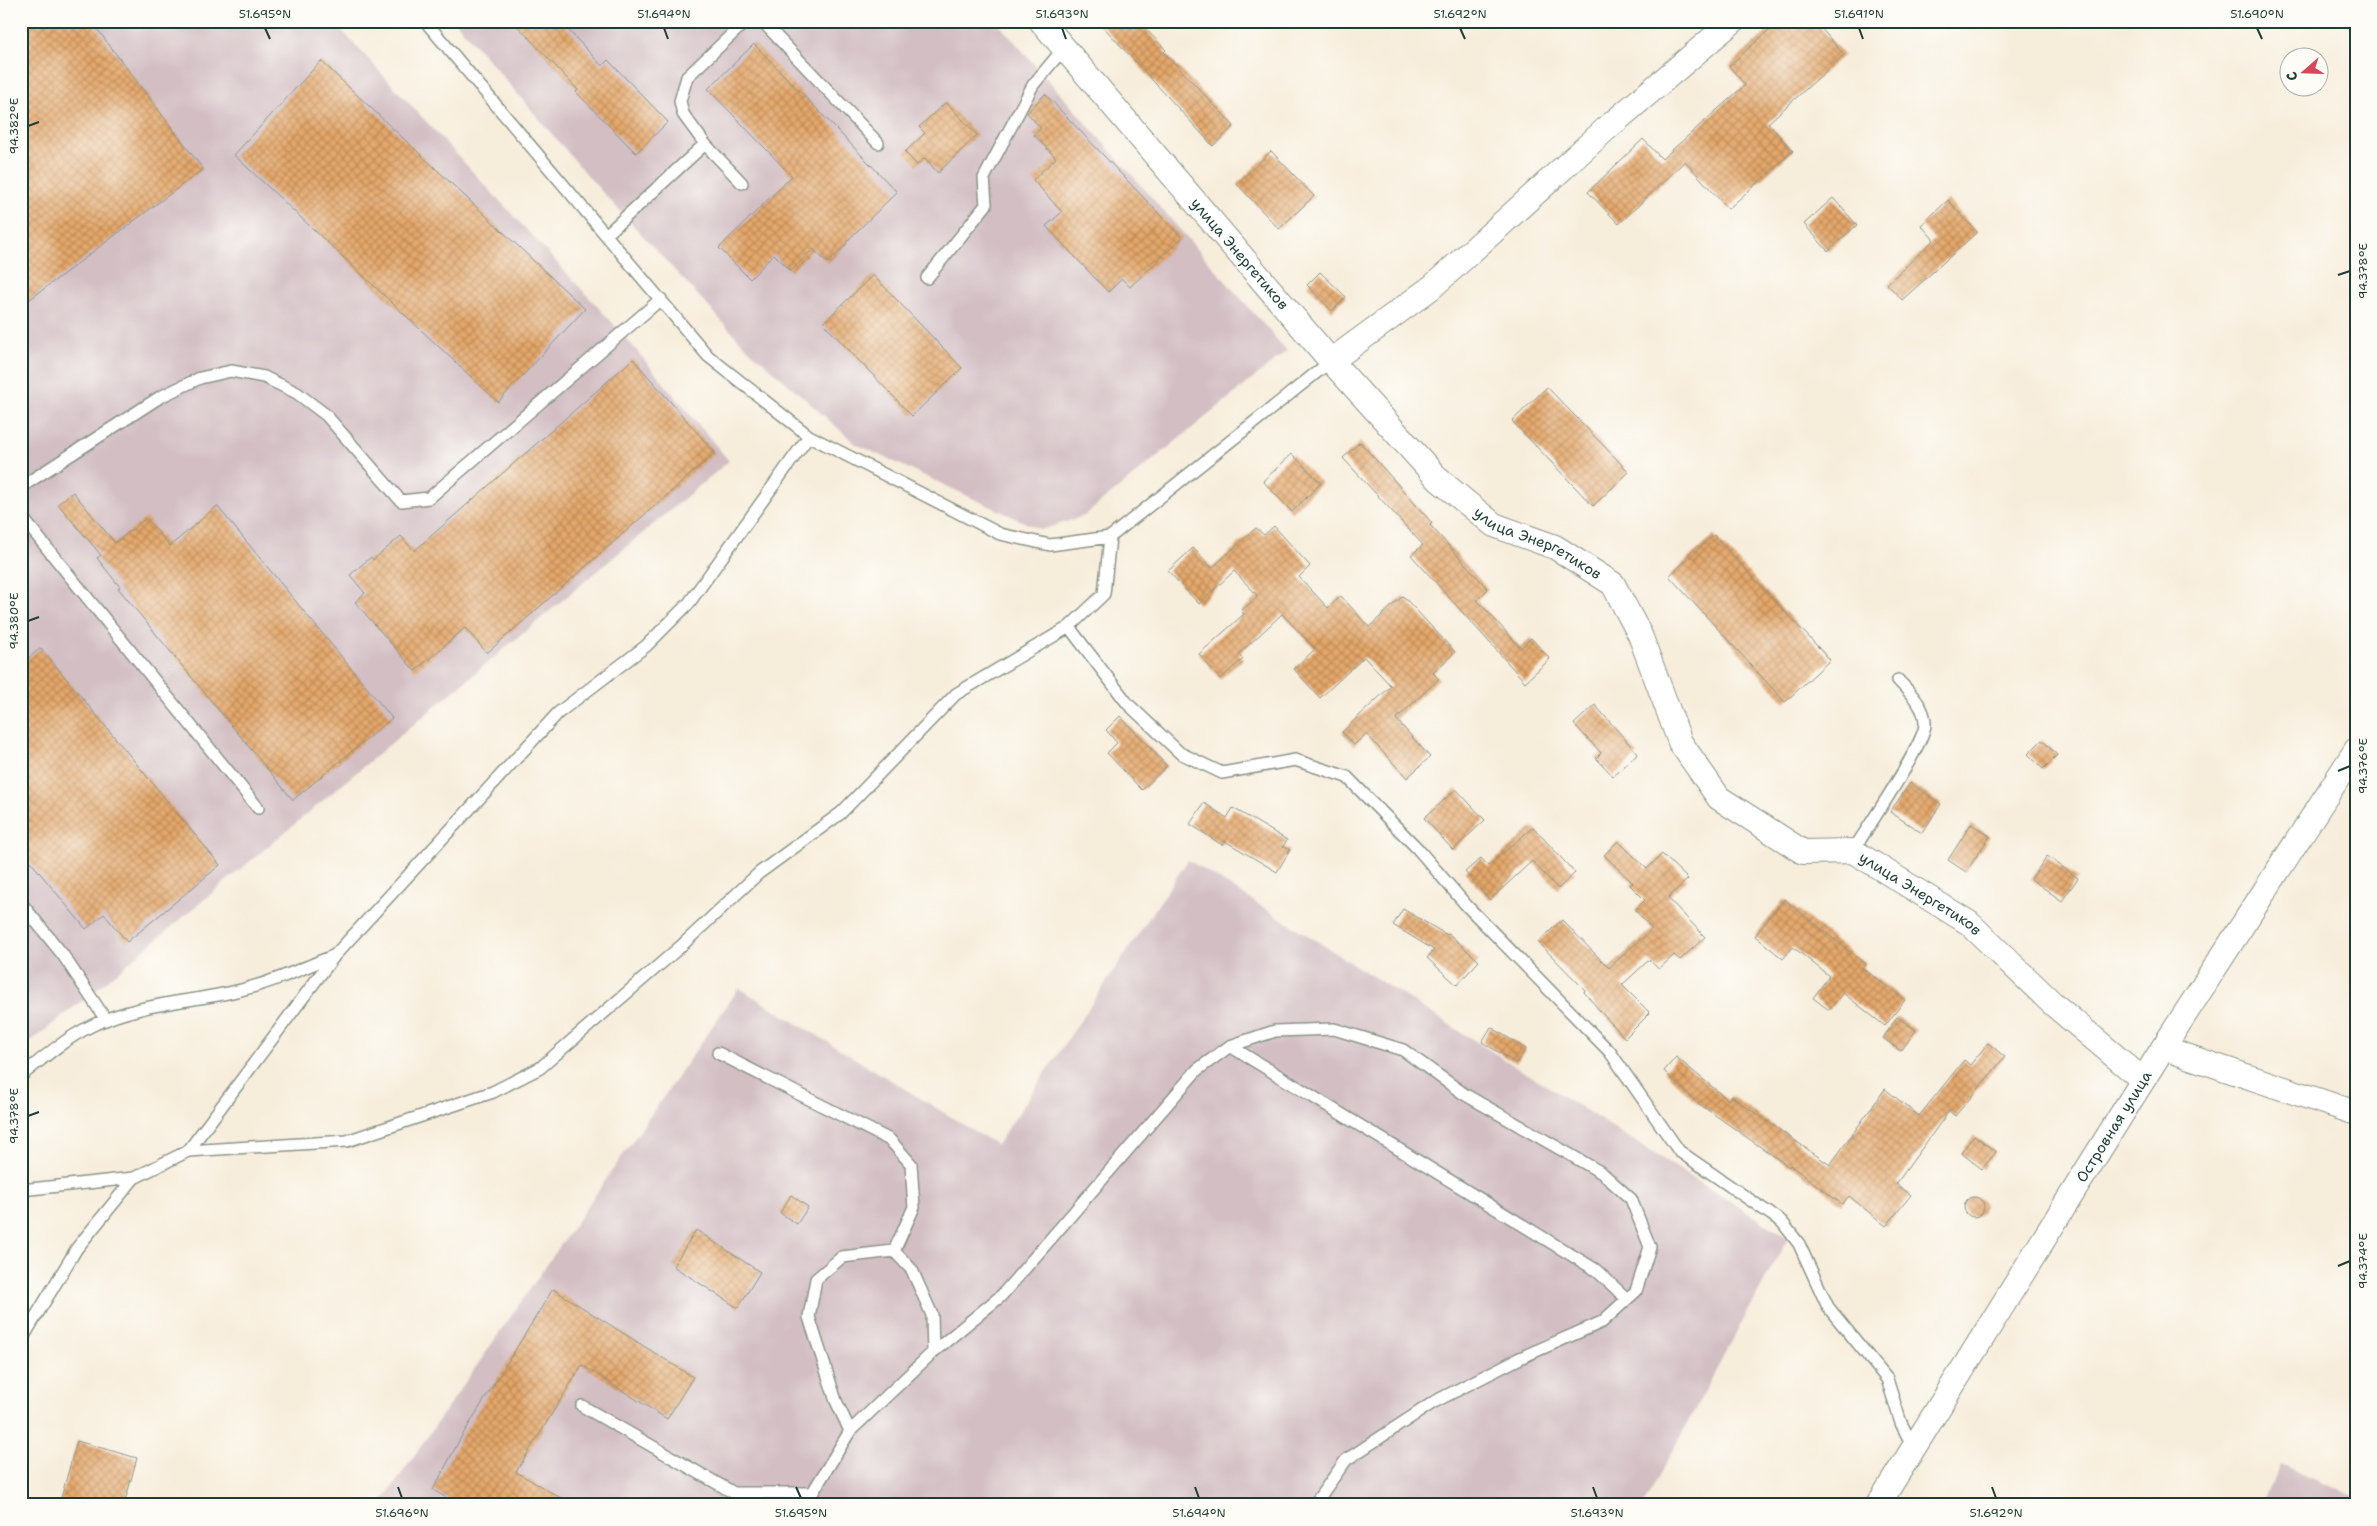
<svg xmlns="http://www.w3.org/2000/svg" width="2377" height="1526" font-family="'Shantell Sans',sans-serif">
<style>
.industrial{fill:#d2bec3}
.building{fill:url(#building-cross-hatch)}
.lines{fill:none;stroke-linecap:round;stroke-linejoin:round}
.service-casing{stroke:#8b9588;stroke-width:14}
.minor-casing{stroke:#8b9588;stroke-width:26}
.service{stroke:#fff;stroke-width:11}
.minor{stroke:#fff;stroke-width:24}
.ticks{fill:none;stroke:#1f3d34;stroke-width:2}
.labels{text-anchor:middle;stroke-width:4.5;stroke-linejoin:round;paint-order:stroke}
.street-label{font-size:15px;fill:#1f3d34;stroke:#fdfcf7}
.neatline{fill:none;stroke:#1f3d34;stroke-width:2}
.ticks-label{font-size:12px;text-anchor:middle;fill:#1f3d34}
</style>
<defs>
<pattern id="building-cross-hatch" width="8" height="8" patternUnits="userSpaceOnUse" patternTransform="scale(1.25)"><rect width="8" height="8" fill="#e5a76a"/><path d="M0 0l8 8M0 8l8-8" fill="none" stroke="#b98958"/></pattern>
</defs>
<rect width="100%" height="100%" fill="#fdfcf7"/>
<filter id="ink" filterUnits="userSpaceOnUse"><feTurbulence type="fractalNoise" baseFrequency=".02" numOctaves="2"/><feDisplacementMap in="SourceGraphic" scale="10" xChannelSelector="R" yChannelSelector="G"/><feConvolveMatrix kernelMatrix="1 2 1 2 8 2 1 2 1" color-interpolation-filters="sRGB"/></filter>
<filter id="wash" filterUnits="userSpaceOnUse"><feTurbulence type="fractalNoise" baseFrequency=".0096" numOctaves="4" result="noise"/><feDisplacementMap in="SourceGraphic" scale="20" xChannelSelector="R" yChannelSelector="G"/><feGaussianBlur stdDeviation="1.12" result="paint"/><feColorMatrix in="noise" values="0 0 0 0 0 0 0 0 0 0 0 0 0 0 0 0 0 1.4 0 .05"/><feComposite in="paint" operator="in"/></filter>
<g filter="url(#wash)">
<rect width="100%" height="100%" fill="#f7eddb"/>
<!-- industrial -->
<path class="industrial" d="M21,21H333L621,332L729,461L108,980L21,1049Z
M455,21H996L1287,351L1084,516L1041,530L856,444L743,344L595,184Z
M1188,860L1788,1238L1643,1505H380L739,988L997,1145Z
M2280,1464L2356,1498V1505H2262Z"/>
<g id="blocks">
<!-- building -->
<path class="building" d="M21,21H91L203,169L21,306Z
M513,21H560L602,66L608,60L668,122L636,153L576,92L578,90Z
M1098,21H1138L1166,50L1164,52L1234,126L1213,146Z
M1779,21H1815L1844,55L1768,123L1793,151L1728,209L1685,161L1619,224L1588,192L1643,139L1662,159L1745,85L1729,66Z
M754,44L897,192L846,242L847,243L828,263L813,249L791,271L774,254L750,279L719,248L792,176L708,89Z
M321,61L585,309L498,402L234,155Z
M1045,94L1182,238L1130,287L1122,279L1108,292L1046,226L1062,212L1033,180L1056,158L1034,135L1041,128L1027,113Z
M946,102L977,135L938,173L925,158L917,165L905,152L925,133L919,127Z
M1271,151L1314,196L1279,229L1237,184Z
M1833,198L1857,225L1828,251L1804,224Z
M1948,200L1977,232L1902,300L1887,284L1934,240L1921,225Z
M1320,272L1346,297L1332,311L1307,285Z
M873,275L962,368L912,416L823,323Z
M633,359L715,453L487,653L465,628L415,671L355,602L365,593L350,575L371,557L373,560L401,536L414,551Z
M1547,387L1629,472L1593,506L1512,421Z
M1360,442L1432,523L1430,525L1488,589L1477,600L1521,648L1531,638L1550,659L1525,682L1411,555L1423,545L1343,458Z
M1292,454L1321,483L1292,512L1263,481Z
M73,492L115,543L146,518L170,546L217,506L392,718L293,800L118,588L120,587L97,558L101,555L58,504Z
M1274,526L1310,566L1299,577L1328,608L1341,596L1369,627L1403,596L1455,652L1433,673L1439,679L1396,719L1430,757L1407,778L1366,734L1354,745L1342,732L1391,686L1364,657L1320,698L1294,669L1315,649L1282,614L1239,654L1243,659L1220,679L1199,654L1244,614L1241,611L1258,596L1234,571L1199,604L1168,571L1193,548L1212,568L1256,528L1264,535Z
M1714,535L1830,660L1785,702L1669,576Z
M41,648L220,865L127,942L104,914L86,929L21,850V664Z
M1595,705L1638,754L1613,776L1596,758L1601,753L1574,724Z
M1120,716L1167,766L1142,790L1107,753L1117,743L1106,730Z
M2042,740L2057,755L2043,769L2028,754Z
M1910,783L1941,804L1922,833L1890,812Z
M1456,789L1485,820L1453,850L1424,818Z
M1204,803L1227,818L1233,808L1287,840L1283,846L1290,850L1277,872L1225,841L1222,845L1190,824Z
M1971,824L1990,836L1966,872L1948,860Z
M1533,827L1575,873L1558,889L1532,861L1490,900L1465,872L1481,858L1488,866Z
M1618,841L1647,869L1662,854L1688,879L1668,898L1705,937L1680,960L1674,955L1659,969L1649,960L1622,985L1650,1013L1625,1038L1600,1011L1584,992L1585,990L1538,942L1562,920L1609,968L1652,929L1635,910L1645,900L1630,885L1633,883L1604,855Z
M2047,856L2078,878L2062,901L2031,879Z
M1784,899L1865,964L1862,968L1905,1000L1885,1026L1843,993L1829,1010L1813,998L1829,976L1793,947L1783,959L1755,936Z
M1403,909L1447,935L1449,934L1479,961L1457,985L1427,958L1434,950L1393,925Z
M1897,1017L1916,1030L1901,1051L1883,1038Z
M1491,1027L1526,1049L1516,1063L1482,1042Z
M1988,1043L2005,1057L1955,1116L1949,1111L1896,1184L1911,1195L1886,1226L1849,1196L1842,1204L1790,1165L1789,1167L1695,1101L1664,1071L1676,1057L1728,1100L1731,1096L1830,1165L1885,1089L1919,1116L1964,1060L1970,1065Z
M1974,1135L1996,1152L1982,1169L1961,1153Z
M791,1195L808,1207L797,1224L780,1213Z
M1964 1207a10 10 0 1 1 20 0a10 10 0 1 1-20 0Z
M696,1230L760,1272L738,1308L673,1266Z
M553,1289L693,1377L667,1419L582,1365L516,1472L573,1505H459L433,1490L460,1439Z
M77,1441L137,1458L124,1505H59Z"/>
</g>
</g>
<g filter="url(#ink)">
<use href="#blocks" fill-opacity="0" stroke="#8b9588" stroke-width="1"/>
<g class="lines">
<!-- service casing -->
<g class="service-casing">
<path id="service" d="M425,21L708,356L809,436L1000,534L1050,545L1110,537L1331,361
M762,21L878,143
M742,183L705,144L683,114L680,101L687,77L746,21
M607,234L705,144
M927,278L986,205L984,178L1033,85L1064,48
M21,487L160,397L200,378L231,371L264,377L297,393L326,415L401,501L429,498L661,299
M21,516L258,808
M1069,627L1128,704L1180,753L1222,773L1295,760L1347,777L1417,848L1467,906L1610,1052L1679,1151L1782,1222L1799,1244L1828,1307L1887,1379L1901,1423L1913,1447
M1853,851C1867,828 1923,747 1925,725C1926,707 1909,692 1898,680
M21,903L63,955L106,1020
M1230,1046L1596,1270L1627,1299
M718,1053L890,1140L911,1164L914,1207L894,1251L912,1270L932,1315L933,1352
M21,1076C44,1057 66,1038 93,1025C139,1003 193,1002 241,990C273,982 304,968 335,955
M188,1151L335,955L558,713L646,646L689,603L809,436
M21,1190L134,1178L188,1151L347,1141L493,1092L540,1068L680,947L759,873L841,813L956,694L1069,627L1104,594L1110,537
M21,1341L77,1248L134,1178
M582,1406L734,1493H812
M850,1431L836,1401L809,1317L816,1279L842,1257L894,1251
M805,1505L850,1431L933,1352L1001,1296L1197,1070L1230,1046L1275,1031L1334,1029L1403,1050L1464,1094L1602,1173L1631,1199L1650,1247L1636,1291L1602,1322L1520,1358L1434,1402L1346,1460L1314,1505"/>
</g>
<!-- minor casing -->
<g class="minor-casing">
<g id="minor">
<path id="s1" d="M1041,21L1331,361L1439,480L1494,525L1555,547L1613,584L1640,635L1680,742L1719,798L1803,852L1853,851L1969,923L2052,1003L2143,1080"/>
<path d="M1331,361L1432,287L1606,129L1733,21"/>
<path d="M2163,1048L2356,1113"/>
<path id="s2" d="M1878,1505L2163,1048L2356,750"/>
</g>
</g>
<!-- service -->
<use href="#service" class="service"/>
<!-- minor -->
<use href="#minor" class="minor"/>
</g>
</g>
<!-- ticks -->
<path class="ticks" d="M265,28L270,39M664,28L668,39M1062,28L1066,39M1460,28L1465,39M1859,28L1863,39M2257,28L2262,39M28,126L39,122M2338,275L2350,271M28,621L39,617M2338,771L2350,766M28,1116L39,1112M2338,1266L2350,1261M398,1487L402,1498M796,1487L801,1498M1195,1487L1199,1498M1593,1487L1597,1498M1992,1487L1996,1498"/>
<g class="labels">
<!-- street labels -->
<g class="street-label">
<text dy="5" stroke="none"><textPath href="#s1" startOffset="306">улица Энергетиков</textPath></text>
<text dy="5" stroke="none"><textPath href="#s1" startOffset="726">улица Энергетиков</textPath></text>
<text dy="5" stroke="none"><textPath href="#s1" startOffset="1282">улица Энергетиков</textPath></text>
<text dy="5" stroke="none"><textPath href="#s2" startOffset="446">Островная улица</textPath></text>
</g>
</g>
<!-- margin -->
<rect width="2377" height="1526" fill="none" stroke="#fdfcf7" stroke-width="55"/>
<!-- north arrow -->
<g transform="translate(2304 72) rotate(250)"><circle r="24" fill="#fdfcf7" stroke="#a4b0a9"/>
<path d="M0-4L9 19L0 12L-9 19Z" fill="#d1495b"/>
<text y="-8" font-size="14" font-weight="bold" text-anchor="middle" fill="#1f3d34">С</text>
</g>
<rect x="28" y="28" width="2322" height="1470" class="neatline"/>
<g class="ticks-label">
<text x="265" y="18">51.695°N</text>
<text x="664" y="18">51.694°N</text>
<text x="1062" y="18">51.693°N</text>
<text x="1460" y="18">51.692°N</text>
<text x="1859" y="18">51.691°N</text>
<text x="2257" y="18">51.690°N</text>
<text transform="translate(14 126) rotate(-90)" y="4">94.382°E</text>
<text transform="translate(2363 271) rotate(-90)" y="4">94.378°E</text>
<text transform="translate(14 621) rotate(-90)" y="4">94.380°E</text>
<text transform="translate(2363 766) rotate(-90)" y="4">94.376°E</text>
<text transform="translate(14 1116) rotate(-90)" y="4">94.378°E</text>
<text transform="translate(2363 1261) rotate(-90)" y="4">94.374°E</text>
<text x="402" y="1517">51.696°N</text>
<text x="801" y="1517">51.695°N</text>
<text x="1199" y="1517">51.694°N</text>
<text x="1597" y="1517">51.693°N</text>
<text x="1996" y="1517">51.692°N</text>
</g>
</svg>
